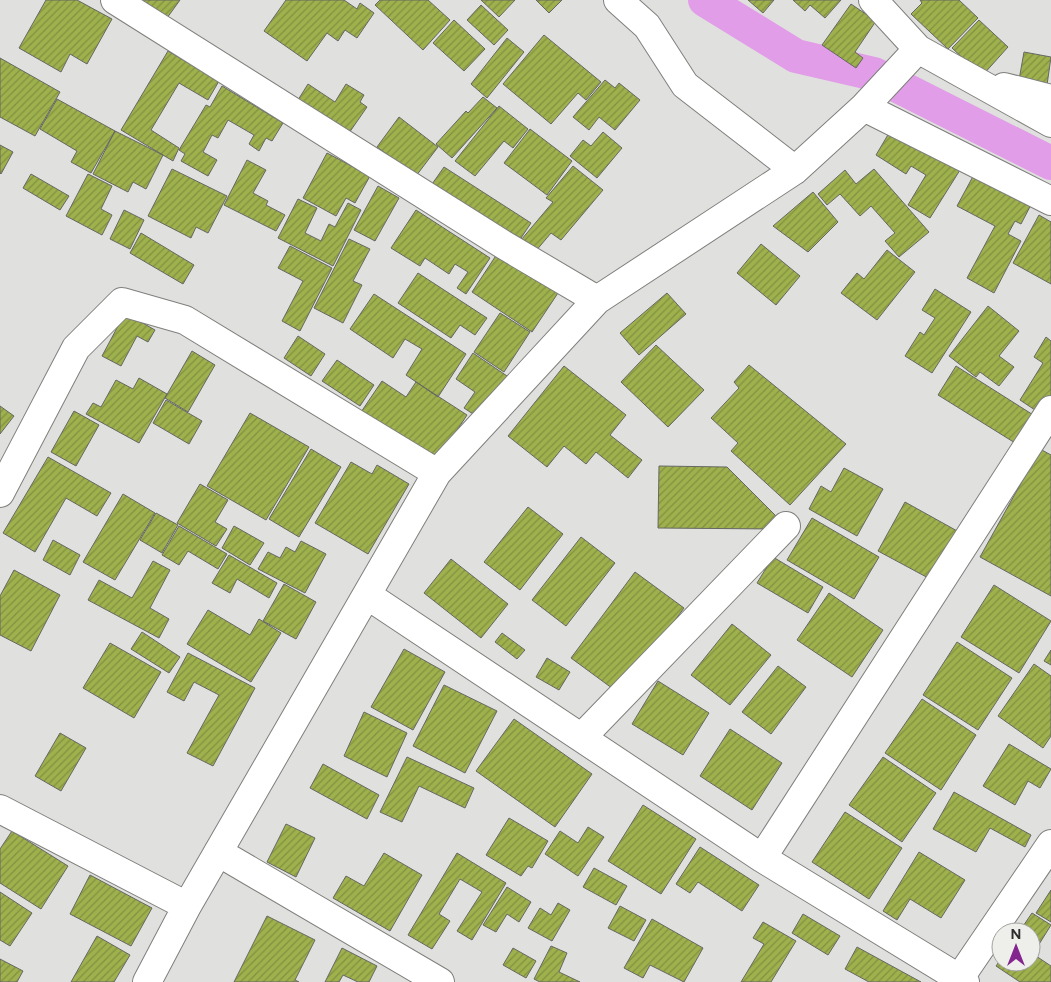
<svg xmlns="http://www.w3.org/2000/svg" width="1051" height="982" font-family="Figtree,sans-serif">
<style>
.lines{fill:none;stroke-linecap:round;stroke-linejoin:round}
.canal{stroke:#e19de8;stroke-width:34}
.building{fill:url(#building-hatch);stroke:#666764}
.minor-casing{stroke:#7f807d;stroke-width:30}
.minor{stroke:#fff;stroke-width:28}
</style>
<defs>
<pattern id="building-hatch" width="6" height="6" patternUnits="userSpaceOnUse" patternTransform="scale(1.25)"><rect width="6" height="6" fill="#9eb14d"/><path d="M-1 1l2-2M0 6l6-6M5 7l2-2" fill="none" stroke="#819040"/></pattern>
</defs>
<rect width="100%" height="100%" fill="#e0e1de"/>
<g class="lines">
<!-- canal -->
<path class="canal" d="M705,0L796,56L874,74L1051,163"/>
</g>
<!-- building -->
<path class="building" d="M46,0H77L112,19L87,64L70,54L61,72L19,48Z
M141,0H180L167,18Z
M286,0H344L357,9L360,3L374,13L357,38L345,30L338,41L327,33L307,61L264,31Z
M380,0H428L450,20L423,50L375,5Z
M481,0H515L499,17Z
M536,0H562L549,13Z
M748,0H774L763,13Z
M793,0H841L825,18L810,5L805,11Z
M920,0H959L978,18L948,49L911,14L922,3Z
M851,4L876,21L855,52L863,58L856,68L822,45Z
M481,5L508,30L494,45L467,20Z
M454,20L485,49L464,71L433,43Z
M979,20L1008,47L982,76L952,48Z
M544,35L601,82L586,100L578,93L551,124L503,84Z
M507,38L524,52L487,98L471,84Z
M168,51L219,81L208,100L179,83L151,130L179,148L173,161L121,130Z
M1024,52L1051,57L1047,85L1019,80Z
M0,58L60,92L35,136L0,117Z
M605,80L615,88L619,83L640,100L615,130L599,117L589,130L573,117Z
M308,84L335,102L346,84L364,95L360,102L367,107L349,133L298,100Z
M222,86L283,123L272,141L266,138L259,151L249,144L254,135L228,120L218,138L212,135L203,152L217,160L208,176L181,161L185,154L179,150L206,105L210,107Z
M483,97L497,108L452,158L436,144L466,111L468,113Z
M57,99L115,131L91,173L71,162L77,151L40,129Z
M499,106L528,129L513,148L504,141L475,176L455,161Z
M399,117L438,147L416,176L377,147Z
M892,128L960,170L930,218L908,205L926,175L911,166L906,174L876,155Z
M530,129L572,161L547,195L504,163Z
M115,131L163,155L146,189L133,182L128,192L93,174Z
M603,132L622,148L597,178L570,156L583,140L591,146Z
M0,145L13,152L1,174L0,173Z
M327,153L370,176L355,203L346,198L336,216L303,198Z
M247,160L266,170L253,193L268,201L266,205L285,215L276,231L224,205Z
M573,166L603,190L561,240L551,233L535,252L521,240L553,202L546,198Z
M444,167L531,223L517,244L430,187Z
M172,169L227,196L208,233L196,227L191,238L148,216Z
M874,169L929,232L899,257L885,241L895,233L871,206L860,216L840,194L827,205L818,194L845,170L856,184Z
M977,169L1034,199L1021,224L1015,221L1008,234L1021,241L994,293L967,278L995,226L957,206Z
M31,174L69,196L60,210L23,188Z
M88,174L112,186L101,209L112,215L102,235L66,216Z
M378,186L399,198L375,241L354,230Z
M813,192L838,222L808,252L773,226Z
M298,199L317,208L305,233L321,241L329,224L335,227L348,203L361,210L333,266L278,238Z
M124,210L144,220L130,249L110,239Z
M416,210L490,258L466,294L457,288L468,272L455,264L449,274L425,258L420,266L391,248Z
M1039,215L1051,222V284L1013,263Z
M141,233L194,265L183,284L130,253Z
M349,239L370,249L353,281L362,285L343,323L314,308Z
M761,244L800,276L776,305L737,273Z
M290,246L332,268L300,331L282,321L303,281L278,268Z
M887,250L915,272L877,320L841,293L857,273L864,279Z
M497,254L558,293L532,332L472,292Z
M418,273L487,318L475,335L460,325L451,338L398,303Z
M935,289L971,312L932,373L905,356L920,332L924,335L935,318L922,310Z
M667,293L686,314L639,355L620,333Z
M374,294L466,354L438,397L406,375L422,349L405,339L393,358L350,329Z
M988,306L1019,331L999,356L1014,367L999,386L980,372L976,377L949,356Z
M125,313L155,330L148,342L137,336L121,366L102,356Z
M500,313L530,332L504,372L474,352Z
M298,336L325,354L311,376L284,358Z
M1046,337L1051,341V405L1044,416L1020,400L1043,363L1034,357Z
M656,345L704,390L668,427L621,382Z
M192,351L215,365L188,412L165,398Z
M473,353L510,378L482,420L464,408L475,392L456,379Z
M337,360L374,385L360,406L322,381Z
M749,365L846,444L790,505L731,451L738,443L711,418L739,388L734,382Z
M564,366L626,415L610,435L642,460L628,478L596,452L586,464L564,446L547,467L508,436Z
M956,366L1038,418L1020,446L938,395Z
M139,378L167,394L139,443L86,414L93,403L101,407L116,380L133,389Z
M382,381L406,397L416,382L467,415L433,467L357,418Z
M166,400L202,421L189,444L153,423Z
M0,406L14,416L0,434Z
M74,411L99,425L76,466L51,452Z
M250,413L309,447L266,520L207,486Z
M311,449L341,467L299,537L269,519Z
M1040,449L1051,455V596L980,557Z
M48,457L111,493L97,516L66,498L35,552L3,533Z
M351,462L372,474L377,465L409,484L368,554L315,523Z
M659,466L727,467L776,516V529L658,528Z
M844,468L883,489L857,536L809,509L821,486L831,492Z
M200,484L228,500L215,522L227,529L216,546L177,523Z
M123,494L155,513L115,580L83,562Z
M905,502L959,532L932,580L878,551Z
M528,507L563,534L520,590L484,562Z
M156,513L178,525L162,553L140,540Z
M812,518L879,557L854,599L787,560Z
M179,526L227,554L218,569L188,551L179,565L162,555Z
M234,526L264,543L250,565L222,548Z
M581,537L615,563L566,626L532,600Z
M53,540L80,555L70,575L43,560Z
M301,541L326,554L305,593L258,569L268,552L280,558L286,547L295,552Z
M229,555L277,583L269,598L237,579L230,593L212,583Z
M773,557L823,587L808,613L757,583Z
M451,559L508,604L481,638L424,593Z
M153,561L170,570L150,608L169,619L159,638L88,600L99,580L132,598Z
M14,570L60,595L31,651L0,635V596Z
M635,572L684,608L620,694L571,658Z
M284,584L316,602L296,639L263,621Z
M994,585L1051,621L1019,673L961,637Z
M829,593L883,630L852,677L797,640Z
M208,610L250,635L259,619L281,633L251,682L187,644Z
M732,624L771,655L730,705L691,675Z
M142,632L180,657L169,673L131,649Z
M502,633L525,650L517,659L495,642Z
M957,642L1012,678L978,730L923,695Z
M110,643L161,672L134,718L83,688Z
M404,649L445,672L413,730L371,707Z
M1051,650V665L1044,661Z
M188,653L255,688L213,766L187,753L219,695L194,682L184,701L167,692Z
M547,658L570,672L559,690L536,677Z
M1034,664L1051,676V736L1043,748L998,716Z
M778,666L806,687L771,734L742,712Z
M658,681L709,713L683,755L632,724Z
M444,685L497,711L465,773L413,746Z
M922,699L976,735L941,790L885,753Z
M364,712L407,733L387,777L344,756Z
M514,719L592,774L555,827L476,771Z
M730,729L782,763L752,810L700,776Z
M60,733L86,748L61,791L35,776Z
M1009,744L1051,769L1040,788L1028,781L1015,805L983,786Z
M407,757L474,788L465,808L419,786L402,822L380,812Z
M883,757L936,793L902,842L849,805Z
M323,764L379,795L367,819L310,788Z
M954,792L1031,835L1025,847L990,828L976,852L933,829Z
M643,805L696,839L661,894L608,861Z
M845,812L902,848L869,899L812,862Z
M509,818L548,841L532,868L528,866L521,876L486,855Z
M286,824L315,838L296,877L267,862Z
M588,827L604,837L578,876L545,854L560,831L578,843Z
M12,831L68,866L41,909L0,883V849Z
M700,847L759,885L742,911L698,882L690,893L676,884Z
M919,852L965,880L941,918L910,899L897,920L883,911Z
M384,853L422,875L390,931L333,898L346,876L364,886Z
M457,853L506,883L472,940L457,931L482,892L460,879L439,914L450,921L432,949L408,935Z
M594,868L627,886L616,905L583,887Z
M90,875L152,908L131,946L70,914Z
M507,887L531,902L519,922L507,914L496,932L483,925Z
M1051,890V922L1036,913Z
M0,892L32,913L10,946L0,940Z
M558,903L570,910L552,941L528,928L540,908L551,915Z
M620,906L646,920L634,941L608,928Z
M1032,913L1051,925L1033,954L1051,966V982H1020L996,966L1001,959V962H1031V932H1019Z
M803,914L840,936L828,955L792,933Z
M267,916L315,940L295,980L299,982H234Z
M652,919L703,948L684,982L650,965L643,978L624,968Z
M763,922L796,941L771,982H741L764,944L753,938Z
M97,936L130,955L114,982H71Z
M551,946L567,953L559,972L580,982H540L534,979Z
M857,947L921,982H869L845,969Z
M342,948L377,966L369,982H358L343,975L339,982H325Z
M513,948L536,961L526,978L503,965Z
M0,959L23,971L17,982H0Z"/>
<g class="lines">
<!-- minor casing -->
<g class="minor-casing">
<path id="minor" d="M115,0L504,245L597,300
M618,0L647,26L685,85L795,170
M873,0L918,49L1051,123
M1004,87L1051,99
M864,107L1051,201
M0,493L76,348L122,302L185,320L437,473
M367,595L762,858L965,982
M582,737L786,526
M0,809L187,906
M218,852L440,982
M762,858L1051,410
M959,979L1051,844
M147,982L187,906L437,473L597,300L795,170L864,107L918,49"/>
</g>
<!-- minor -->
<use href="#minor" class="minor"/>
</g>
<!-- north arrow -->
<g transform="translate(1016 947)"><circle r="24" fill="#eeeeeb" stroke="#a1a19f"/>
<path d="M0-4L9 19L0 12L-9 19Z" fill="#84248f"/>
<text y="-8" font-size="14" font-weight="bold" text-anchor="middle" fill="#2d2d2c">N</text>
</g>
</svg>
